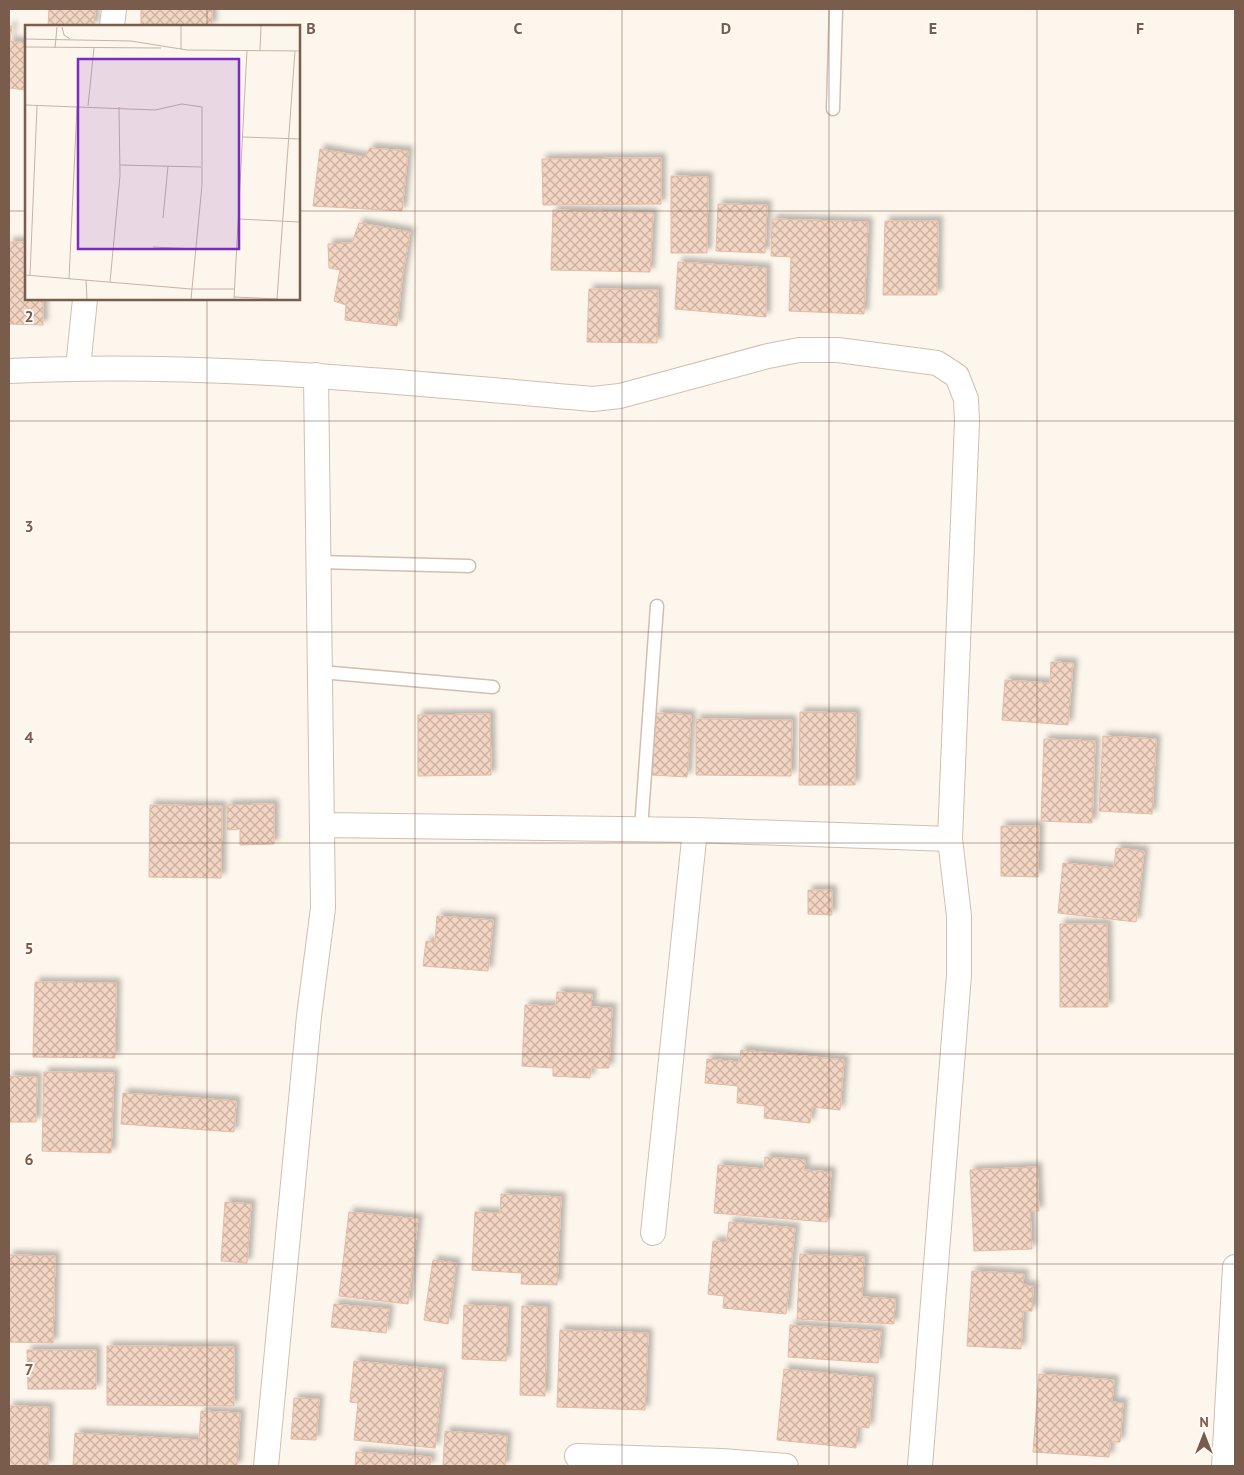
<svg xmlns="http://www.w3.org/2000/svg" width="1244" height="1475" font-family="'PT Sans',sans-serif">
<style>
.building{fill:url(#building-cross-hatch);stroke:#e6bba3;filter:url(#shadow)}
.lines{fill:none;stroke-linecap:round;stroke-linejoin:round}
.service-casing{stroke:#d1beb0;stroke-width:15}
.minor-casing{stroke:#d1beb0;stroke-width:26}
.service{stroke:#fff;stroke-width:12}
.minor{stroke:#fff;stroke-width:24}
.grid{fill:none;stroke:#7a5c4d;stroke-width:1;stroke-opacity:0.55}
.inset-road{fill:none;stroke:#c5b3a7;stroke-width:1}
.view{fill:#7b2cbf;fill-opacity:0.15;stroke:#7b2cbf;stroke-width:2.5}
.inset-edge{fill:none;stroke:#7a5c4d;stroke-width:2.5}
.grid-label{font-size:16px;text-anchor:middle;font-weight:bold;fill:#7a5c4d;stroke:#fffaf3;stroke-width:4;stroke-linejoin:round;paint-order:stroke}
</style>
<defs>
<pattern id="building-cross-hatch" width="8" height="8" patternUnits="userSpaceOnUse" patternTransform="scale(1.25)"><rect width="8" height="8" fill="#f3d5c3"/><path d="M0 0l8 8M0 8l8-8" fill="none" stroke="#cab0a1"/></pattern>
<filter id="shadow"><feDropShadow dx="4.5" dy="-4.5" stdDeviation="2.5" flood-color="#0004"/></filter>
</defs>
<rect width="100%" height="100%" fill="#fdf6ec"/>
<!-- building -->
<path class="building" d="M49,9H95L94,26H48Z
M141,9H212V26H141Z
M9,26H12L10,41L26,43V90L9,88Z
M370,148L408,151L402,211L313,206L320,149L365,157Z
M661,158V204L543,205L542,159Z
M671,176L708,177L707,253H671Z
M718,204L767,205L765,253L716,251Z
M553,210L653,213L650,272L551,270Z
M772,219L868,222L864,314L789,311L791,257L771,256Z
M885,221H938L937,295H883Z
M359,223L410,232L402,278L397,326L345,320L346,305L334,301L340,270L329,268L328,244L352,243Z
M9,242H26V299H43V325L9,324Z
M678,262L766,268V317L675,309Z
M589,289L658,290L657,343L587,342Z
M1051,662L1073,663L1068,725L1002,720L1005,680L1050,683Z
M800,712L856,713L855,785H799Z
M656,713L691,715L687,777L652,775Z
M490,714L491,775L418,776V715Z
M696,719L792,720L791,776L696,775Z
M1103,736L1156,739L1152,814L1099,811Z
M1044,739L1095,741L1092,823L1041,821Z
M274,804V844L240,845V829L227,830V805Z
M150,805L222,806L221,878L149,877Z
M1001,826H1039L1038,877L1001,876Z
M1116,848L1144,851L1136,922L1058,913L1063,863L1114,868Z
M808,890H832V915L808,914Z
M437,916L493,920L488,971L423,966L426,941L435,942Z
M1060,924H1107L1108,1007H1060Z
M35,982L116,983L115,1058L33,1057Z
M557,992L592,994L591,1007L612,1008L609,1068H591L590,1078L553,1076V1068L522,1066L525,1005L556,1006Z
M741,1050L844,1060L840,1110L812,1107L810,1123L764,1118L765,1106L737,1103L738,1086L705,1083L707,1059L739,1062Z
M44,1072L114,1073L111,1153L42,1151Z
M9,1076L37,1077L36,1122H9Z
M123,1093L236,1101L234,1132L121,1124Z
M765,1157L805,1160L804,1170L831,1172L827,1222L714,1213L718,1165L764,1169Z
M1037,1167L1039,1211H1030L1032,1249L974,1251L970,1170Z
M501,1194L561,1197L557,1285L521,1284L522,1273L472,1270L475,1212L500,1213Z
M225,1202L251,1204L247,1263L221,1261Z
M349,1212L418,1219L408,1304L339,1296Z
M729,1222L795,1228L786,1314L723,1308L724,1296L708,1294L713,1241L727,1242Z
M800,1254L864,1257L862,1297L895,1299L894,1324L797,1319Z
M9,1255L55,1256L53,1343L9,1342Z
M433,1260L456,1263L448,1324L424,1320Z
M972,1271L1024,1274L1023,1285L1033,1286L1032,1311H1023L1021,1349L967,1346Z
M334,1304L389,1309L386,1333L331,1327Z
M464,1305L508,1307L506,1361L462,1359Z
M522,1306L547,1307L545,1396L520,1395Z
M790,1325L881,1331L878,1363L788,1357Z
M560,1330L648,1333L645,1410L557,1407Z
M107,1346L234,1347V1406L107,1405Z
M27,1350H96V1389H28Z
M354,1361L443,1370L435,1448L354,1440L358,1403L350,1402Z
M784,1369L873,1378L869,1428L857,1427L856,1448L777,1440Z
M1039,1374L1114,1380L1112,1402L1123,1403L1120,1442H1110L1109,1457L1033,1452Z
M294,1398L319,1399L316,1440L291,1439Z
M9,1406L49,1407L48,1466H9Z
M201,1411L240,1413L237,1466H73L75,1433L199,1440Z
M445,1431L507,1436L505,1466H443Z
M356,1452L431,1457L430,1466H355Z"/>
<g class="lines">
<!-- service casing -->
<g class="service-casing">
<path id="service" d="M833,109L836,9
M319,562L469,566
M321,672L493,687
M641,829L657,606"/>
</g>
<!-- minor casing -->
<g class="minor-casing">
<path id="minor" d="M112,26L114,9
M78,368L85,299
M9,371C204,361 399,382 593,399L620,396L768,356L799,350H838L937,363L957,376L966,399L967,422L950,839L959,916V975L920,1466
M323,825L695,830L950,839
M653,1233L695,830
M577,1456L722,1461L786,1466
M266,1466L309,1016L323,908L316,375
M1224,1466L1235,1267"/>
</g>
<!-- service -->
<use href="#service" class="service"/>
<!-- minor -->
<use href="#minor" class="minor"/>
</g>
<!-- grid -->
<path class="grid" d="M207,9V26M415,9V1466M622,9V1466M829,9V1466M1037,9V1466M9,211H26M299,211H1235M207,299V1466M9,421H1235M9,632H1235M9,843H1235M9,1054H1235M9,1264H1235"/>
<!-- overview -->
<g transform="translate(25 25)">
<rect width="275" height="275" fill="#fdf6ec"/>
<path class="inset-road" d="M156,1V24M37,2L39,10L45,14M0,14L106,16L162,25L275,26M0,22L136,23M30,23L32,2M235,25L236,1M0,80L130,85L157,79L177,82V160L166,274M63,81L69,23M218,112L275,114M95,140L176,142M138,193L143,141M213,194L275,197M128,222L172,224M0,250L166,264H209M5,250L12,81M44,254L52,82M61,255L62,274M85,257L95,151L94,82M209,272L253,274M209,274L222,25M252,274L270,26"/>
<path class="view" d="M53,34H214V224H53Z"/>
<rect width="275" height="275" class="inset-edge"/>
</g>
<g class="grid-label">
<text x="311" y="34">B</text>
<text x="518" y="34">C</text>
<text x="726" y="34">D</text>
<text x="933" y="34">E</text>
<text x="1140" y="34">F</text>
<text x="29" y="322">2</text>
<text x="29" y="532">3</text>
<text x="29" y="743">4</text>
<text x="29" y="954">5</text>
<text x="29" y="1165">6</text>
<text x="29" y="1375">7</text>
</g>
<!-- border -->
<rect width="1244" height="1475" fill="none" stroke="#7a5c4d" stroke-width="20"/>
<!-- north arrow -->
<g transform="translate(1204 1435)" stroke="#fffaf3" stroke-width="4" paint-order="stroke">
<path d="M0-4L9 19L0 12L-9 19Z" fill="#7a5c4d"/>
<text y="-8" font-size="14" font-weight="bold" text-anchor="middle" fill="#7a5c4d">N</text>
</g>
</svg>
